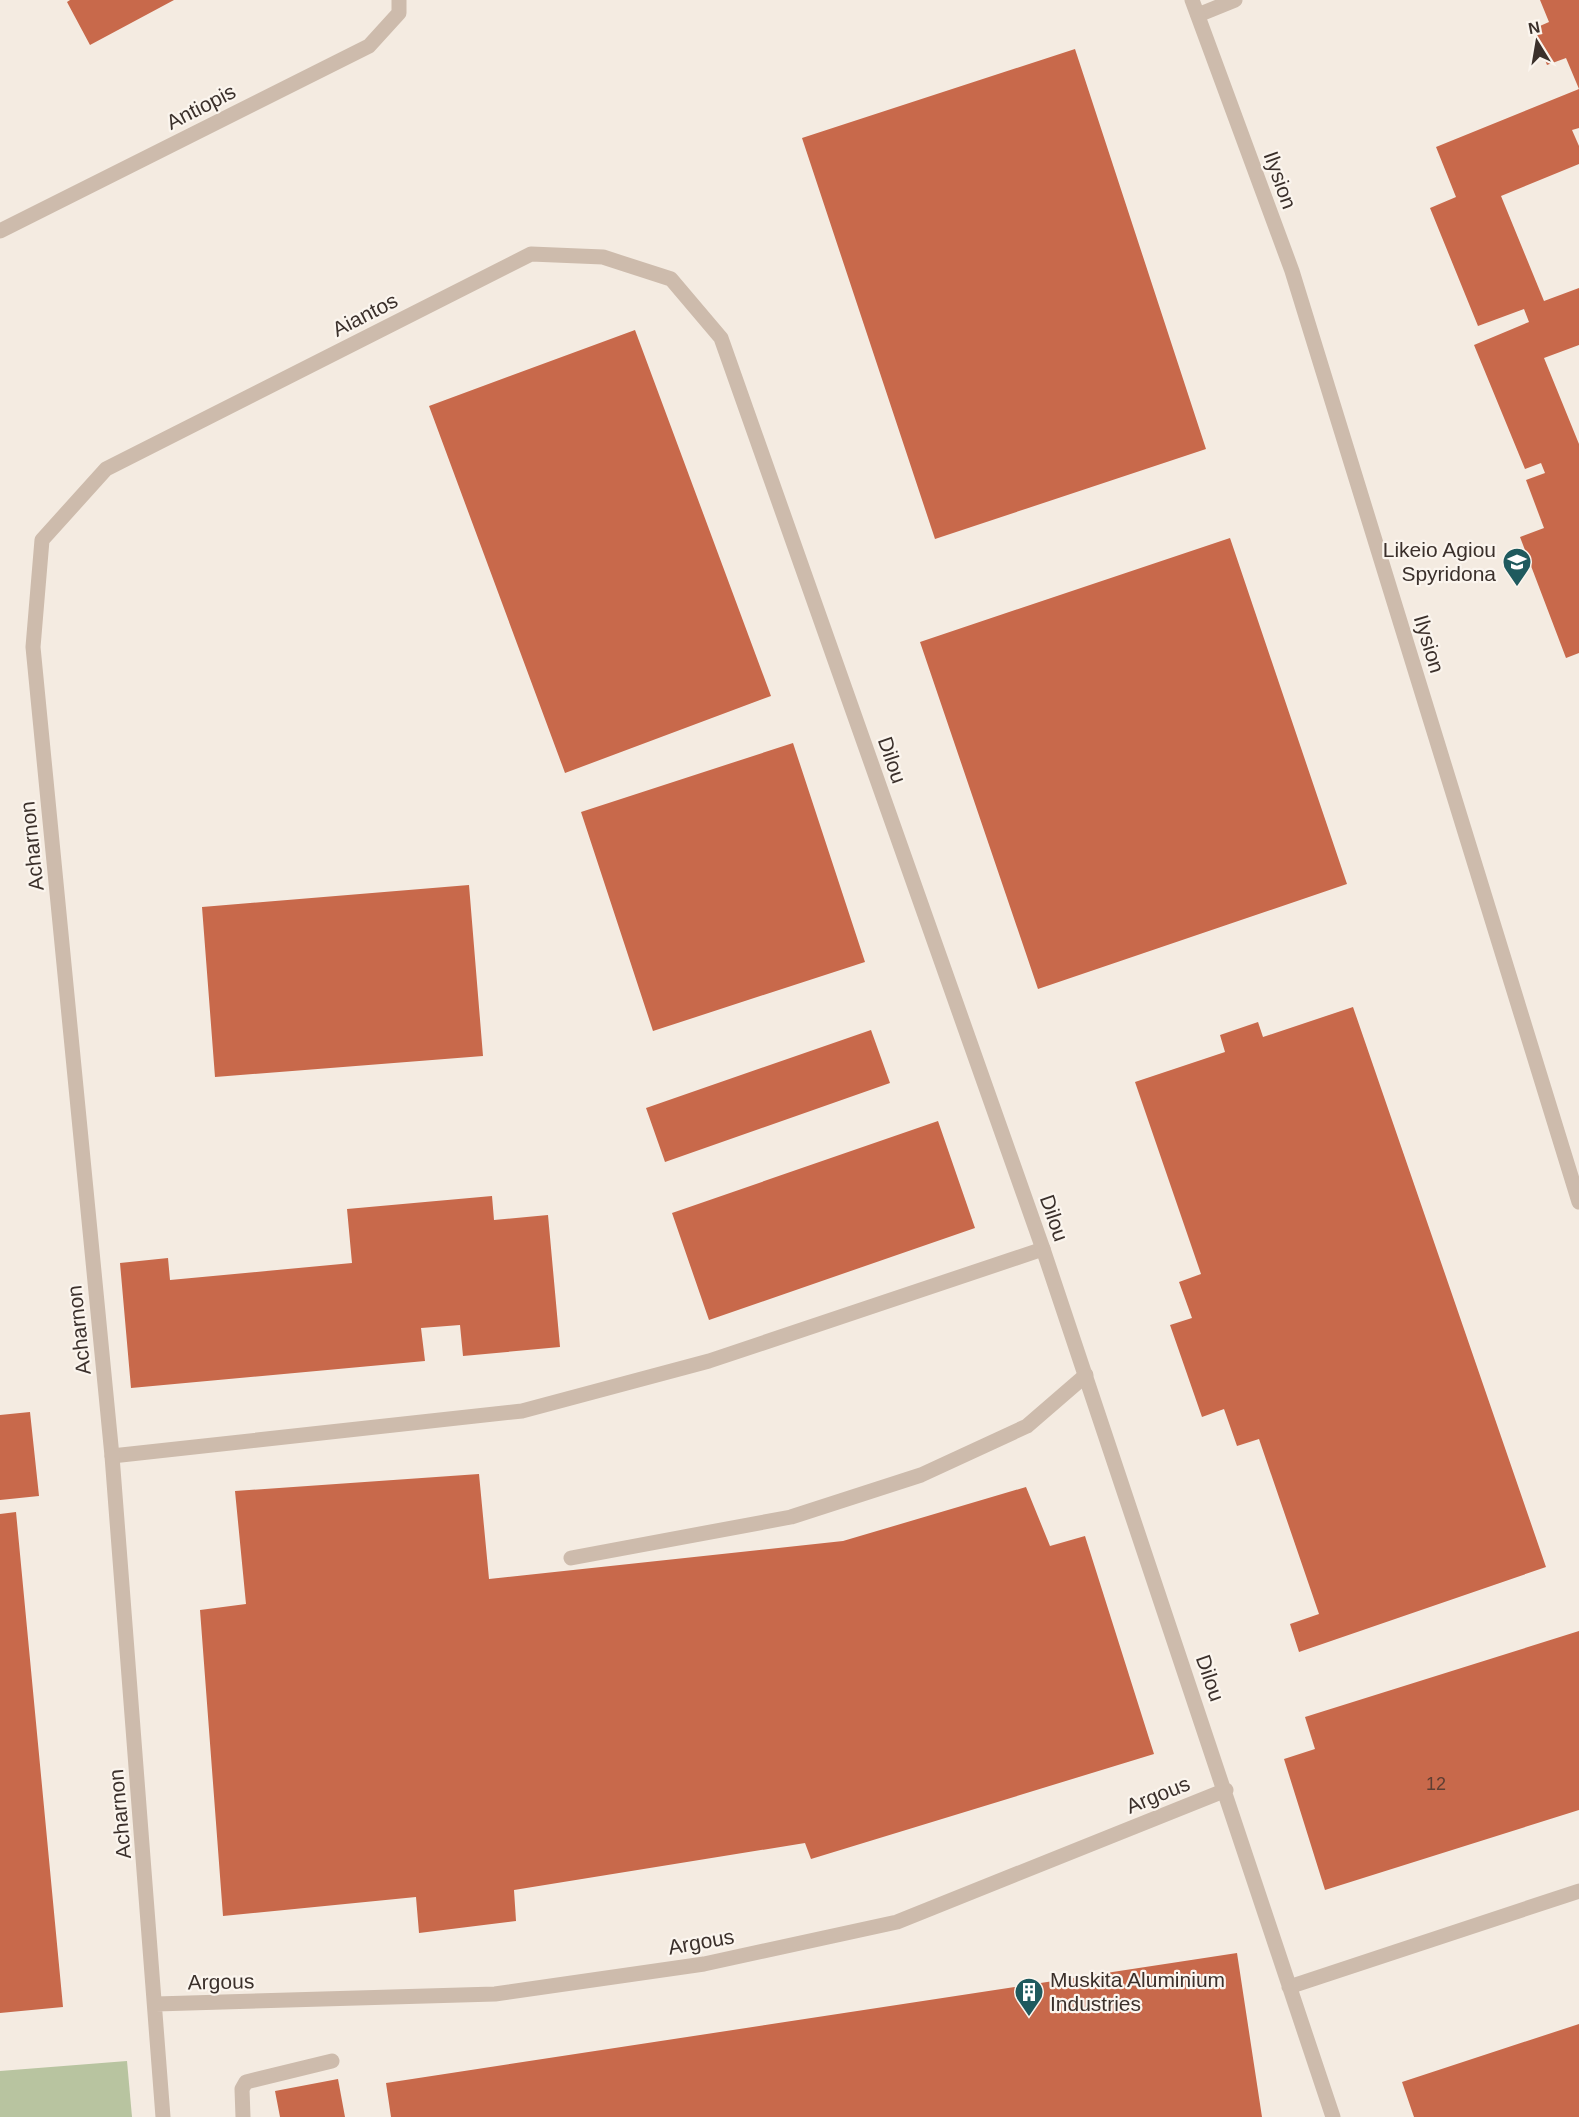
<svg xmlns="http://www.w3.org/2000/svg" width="1579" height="2117" font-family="Arial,sans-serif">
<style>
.green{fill:#b8c4a0}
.building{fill:#c8694b}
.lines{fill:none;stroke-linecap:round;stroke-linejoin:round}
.service{stroke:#cdbbac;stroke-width:15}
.minor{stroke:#cdbbac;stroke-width:15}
.tertiary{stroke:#cdbbac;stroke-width:15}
.labels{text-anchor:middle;stroke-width:4.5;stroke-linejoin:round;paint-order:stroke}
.number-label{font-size:18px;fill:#5e3e33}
.street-label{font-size:21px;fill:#3b302b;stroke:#fbf5ee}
.poi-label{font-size:21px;fill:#3b302b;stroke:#fbf5ee;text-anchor:end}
</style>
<rect width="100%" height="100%" fill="#f4ebe1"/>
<!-- green -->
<path class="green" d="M127,2061L132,2117H0V2071Z"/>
<!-- building -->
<path class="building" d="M70,0H174L90,45L67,2Z
M1540,0H1579V128L1572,130L1579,146V164L1501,196L1544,301L1579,288V345L1544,358L1579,444V653L1566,658L1520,537L1544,528L1526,480L1545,473L1541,463L1525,469L1474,345L1529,322L1524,309L1478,326L1430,208L1456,197L1436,147L1579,89L1566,58L1547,65L1533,29L1549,22Z
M1075,49L1206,449L935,539L802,138Z
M635,330L771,696L565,773L429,406Z
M1230,538L1347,884L1038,989L920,642Z
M793,743L865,962L653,1031L581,812Z
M469,885L483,1056L215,1077L202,907Z
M1353,1007L1546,1567L1299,1652L1290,1624L1319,1614L1259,1439L1237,1446L1224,1409L1202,1417L1170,1325L1192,1318L1179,1282L1201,1274L1135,1082L1225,1052L1220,1035L1258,1022L1263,1037Z
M871,1030L890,1083L665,1162L646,1108Z
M938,1121L975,1228L709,1320L672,1213Z
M492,1196L494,1220L548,1215L560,1347L463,1356L460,1325L421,1328L425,1361L131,1388L120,1263L168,1258L170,1280L352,1263L347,1209Z
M30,1412L39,1496L0,1500V1415Z
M479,1474L489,1579L843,1541L1026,1487L1050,1546L1085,1536L1154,1754L811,1859L805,1843L514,1890L516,1921L419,1933L416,1897L223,1916L200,1610L246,1604L235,1491Z
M16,1512L63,2007L0,2013V1514Z
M1579,1631V1810L1325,1890L1284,1759L1315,1749L1305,1717Z
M1237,1953L1262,2117H391L386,2083Z
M1579,2024V2117H1414L1402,2082Z
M338,2079L345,2117H280L275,2091Z"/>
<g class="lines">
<!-- service -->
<path class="service" d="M112,1456L522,1411L709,1361L1043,1249
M571,1558L791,1517L921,1475L1027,1426L1086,1375
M243,2117L242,2089L246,2082L332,2061"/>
<!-- minor -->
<path class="minor" d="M1198,15L1235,0
M0,231L369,46L399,13V0
M1289,1987L1579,1891
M156,2004L495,1994L704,1964L897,1922L1226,1790
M163,2117L112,1456L33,647L42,540L106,469L531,254L603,257L671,279L721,338L1043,1249L1333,2117"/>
<!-- tertiary -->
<path class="tertiary" d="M1192,0L1292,271L1579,1202"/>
</g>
<!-- icons -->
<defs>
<g id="school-pin" transform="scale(1.5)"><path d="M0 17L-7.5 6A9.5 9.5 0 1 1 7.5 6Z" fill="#1f5a5e" stroke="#fbf5ee"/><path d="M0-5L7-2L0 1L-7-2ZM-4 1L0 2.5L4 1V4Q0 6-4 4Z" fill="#fff"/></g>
<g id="building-pin" transform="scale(1.5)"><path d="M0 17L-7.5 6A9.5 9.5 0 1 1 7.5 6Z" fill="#1f5a5e" stroke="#fbf5ee"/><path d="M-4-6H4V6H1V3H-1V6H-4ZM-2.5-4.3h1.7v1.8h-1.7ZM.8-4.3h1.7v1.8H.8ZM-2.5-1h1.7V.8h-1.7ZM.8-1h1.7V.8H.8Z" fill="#fff"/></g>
</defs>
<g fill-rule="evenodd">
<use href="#school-pin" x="1517" y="562"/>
<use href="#building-pin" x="1029" y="1992"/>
</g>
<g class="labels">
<!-- number labels -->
<g class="number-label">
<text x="1436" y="1790">12</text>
</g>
<!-- street labels -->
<g class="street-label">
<text transform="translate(201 107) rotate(-27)" y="7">Antiopis</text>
<text transform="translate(1280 180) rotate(70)" y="7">Ilysion</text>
<text transform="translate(365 315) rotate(-27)" y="7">Aiantos</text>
<text transform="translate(1429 644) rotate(73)" y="7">Ilysion</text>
<text transform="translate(892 760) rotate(71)" y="7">Dilou</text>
<text transform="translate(32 846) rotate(-96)" y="7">Acharnon</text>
<text transform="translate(1054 1218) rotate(71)" y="7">Dilou</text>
<text transform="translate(79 1330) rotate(-96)" y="7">Acharnon</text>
<text transform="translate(1210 1678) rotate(71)" y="7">Dilou</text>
<text transform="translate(1158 1795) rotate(-22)" y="7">Argous</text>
<text transform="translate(120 1814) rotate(-95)" y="7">Acharnon</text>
<text transform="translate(701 1942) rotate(-10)" y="7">Argous</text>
<text transform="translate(221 1982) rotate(-1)" y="7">Argous</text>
</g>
<!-- poi labels -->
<g class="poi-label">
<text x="1496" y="557">Likeio Agiou<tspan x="1496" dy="24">Spyridona</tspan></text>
<text x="1050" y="1987" text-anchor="start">Muskita Aluminium<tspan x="1050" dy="24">Industries</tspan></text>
</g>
</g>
<!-- north arrow -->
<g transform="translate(1537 42) rotate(349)" stroke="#fbf5ee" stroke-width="4.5" paint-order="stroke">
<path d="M0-4.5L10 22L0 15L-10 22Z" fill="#3b302b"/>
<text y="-9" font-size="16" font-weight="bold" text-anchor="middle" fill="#3b302b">N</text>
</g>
</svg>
